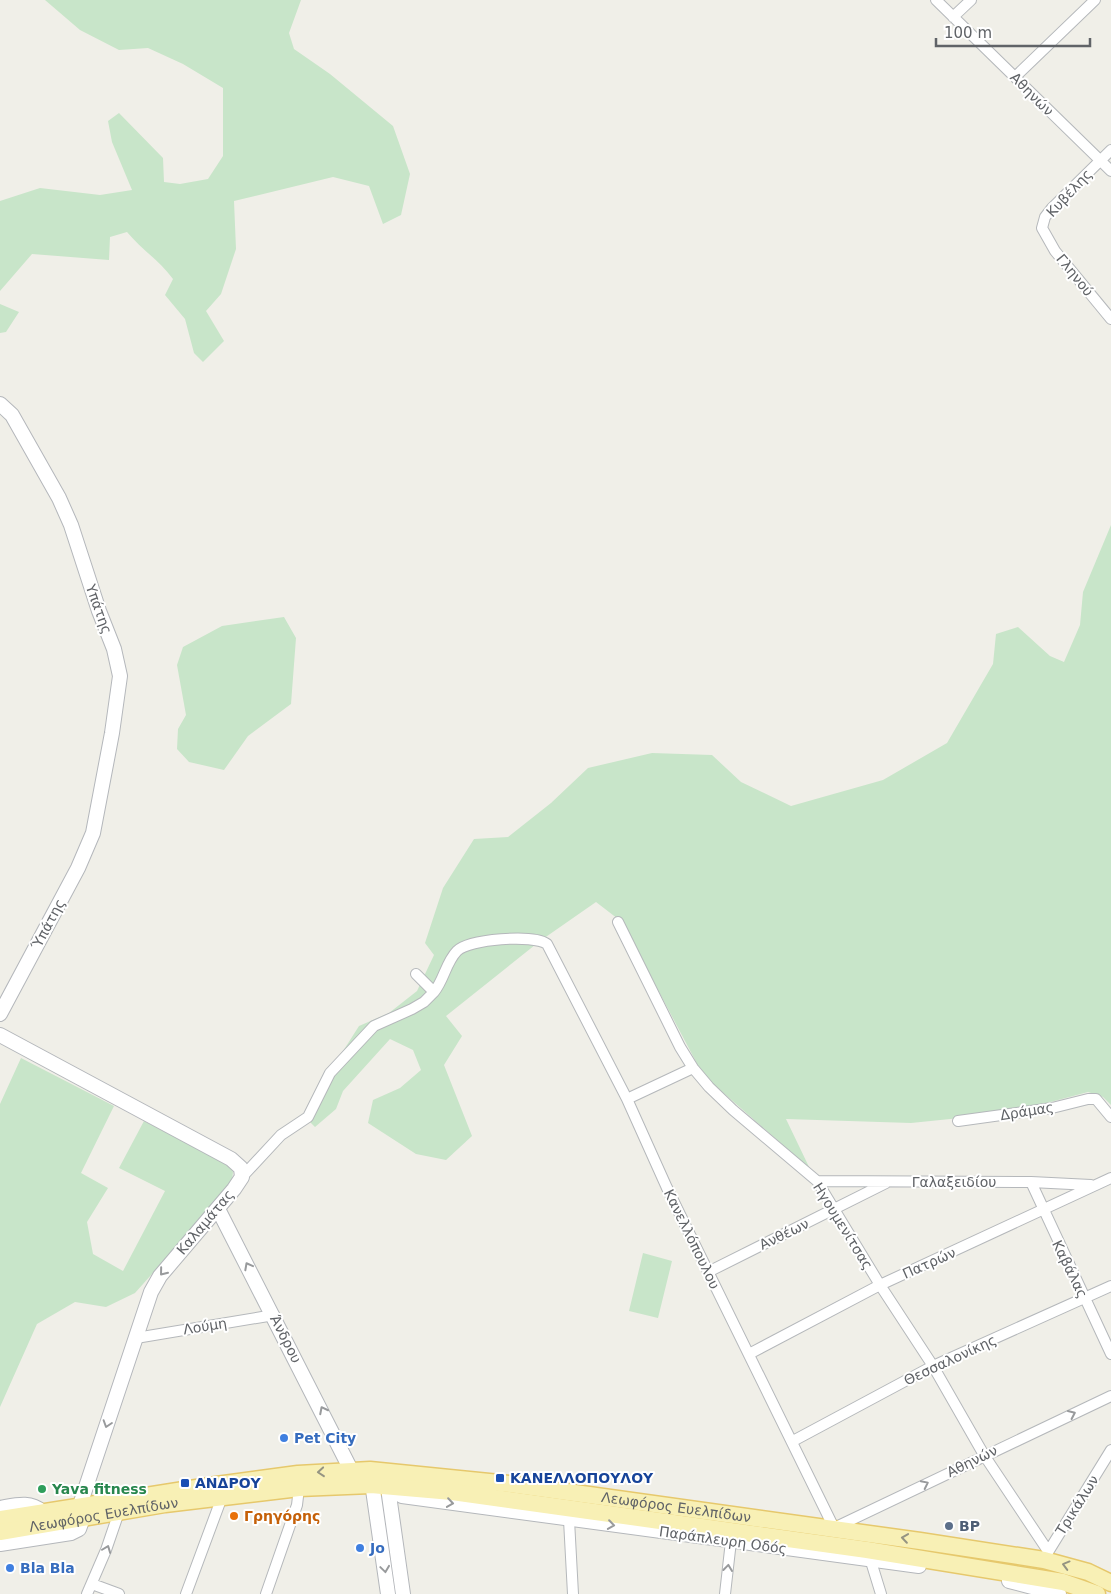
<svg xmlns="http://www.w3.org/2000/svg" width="1111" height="1594" font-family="'DejaVu Sans',sans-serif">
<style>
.green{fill:#c8e5c9}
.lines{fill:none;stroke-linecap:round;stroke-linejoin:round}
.street-casing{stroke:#b5b8bb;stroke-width:12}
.secondary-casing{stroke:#b4b7bb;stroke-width:16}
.primary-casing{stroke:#e6c86c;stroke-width:19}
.street{stroke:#fff;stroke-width:10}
.secondary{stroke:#fff;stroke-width:14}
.primary{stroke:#f8f0b5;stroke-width:16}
.oneway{stroke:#989a9c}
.oneway2{stroke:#959482}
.shop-dot{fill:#3f7fe0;stroke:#fff;stroke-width:2}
.transit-dot{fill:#1a4fb4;stroke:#fff;stroke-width:2}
.leisure-dot{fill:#2e9e5b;stroke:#fff;stroke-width:2}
.food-dot{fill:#e8710a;stroke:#fff;stroke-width:2}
.service-dot{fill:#5c6f8a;stroke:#fff;stroke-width:2}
.labels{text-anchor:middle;stroke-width:4;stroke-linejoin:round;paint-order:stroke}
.street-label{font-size:14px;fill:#606367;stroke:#fff}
.shop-label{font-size:14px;font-weight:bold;fill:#366cbe;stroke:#fff;text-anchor:start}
.transit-label{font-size:14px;font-weight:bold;fill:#164399;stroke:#fff;text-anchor:start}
.leisure-label{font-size:14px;font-weight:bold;fill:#27864d;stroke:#fff;text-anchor:start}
.food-label{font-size:14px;font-weight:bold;fill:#c56008;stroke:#fff;text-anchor:start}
.service-label{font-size:14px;font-weight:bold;fill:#4e5e75;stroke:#fff;text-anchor:start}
</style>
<rect width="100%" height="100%" fill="#f0efe8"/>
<!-- green -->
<path class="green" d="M45,0H301L289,33L294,49L330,74L393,126L410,174L401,215L383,224L369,186L333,177L234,201L236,249L221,294L206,311L224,341L203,362L194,353L185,319L165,295L173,279C160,261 142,250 127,232L110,237L109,260L32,254L0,291V201L40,188L100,195L132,190L112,142L108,121L119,113L163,158L164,182L180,184L208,179L223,156V88L183,64L148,48L119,50L80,30Z
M0,304L19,312L6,332L0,333Z
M1111,525V1105L1103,1097L1088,1092L1009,1113L911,1123L786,1119L810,1169L703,1075L622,922L596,902L540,941L446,1016L462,1036L444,1065L472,1136L446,1160L416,1154L368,1123L373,1100L400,1088L421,1070L413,1050L390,1039L343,1091L336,1109L315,1127L308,1120L310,1103L359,1026L389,1013L417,991L434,955L425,943L443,888L474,839L508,837L551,803L588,768L652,753L712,755L741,782L791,806L883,780L947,743L993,664L996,634L1018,627L1050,656L1064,662L1080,625L1083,592Z
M284,617L296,638L291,704L248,736L224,770L189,762L177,749L178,729L186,715L177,665L183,647L222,626Z
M21,1058L114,1106L81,1173L108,1188L87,1222L93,1254L123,1271L165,1191L119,1168L144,1121L230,1166L233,1172L232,1181L218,1200L135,1293L106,1307L75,1302L37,1324L0,1407V1104Z
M643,1253L672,1261L658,1318L629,1311Z"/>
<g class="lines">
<!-- street casing -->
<g class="street-casing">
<path id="street" d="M936,0L1111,171
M953,17L971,0
M1015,77L1095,0
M1111,150L1052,208L1045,217L1042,228L1055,251L1111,319
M618,922L680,1047L693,1068L709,1087L733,1110L817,1181L880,1285L933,1366L984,1455L1048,1551
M416,974L434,992C444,980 446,962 457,951C469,939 533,934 547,944L627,1099L667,1188L834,1528L1111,1396
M627,1099L693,1068
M958,1121L1052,1108L1088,1099H1096L1111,1117
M242,1177L281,1135L308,1117L330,1073L374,1026L412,1009L424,1002L434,992
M817,1181L1031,1182L1091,1185
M1031,1182L1111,1354
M708,1272L886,1183
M136,1338L274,1315
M749,1354L880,1285L1111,1178
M793,1441L933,1366L1111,1286
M569,1520L573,1594
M869,1555L881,1594
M1045,1557L1111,1450
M92,1584L119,1594
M87,1594L106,1550L119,1512
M186,1594L222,1497
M266,1594L297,1505L299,1488
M725,1594L731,1541"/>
</g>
<!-- secondary casing -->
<g class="secondary-casing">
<path id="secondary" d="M0,404L12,415L59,498L71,525L99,611L114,649L120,676L112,733L93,833L78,868L0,1014
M0,1035L231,1159L241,1168L242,1177L234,1189L160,1276L151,1292L80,1505
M218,1209L351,1470
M371,1476L388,1594
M387,1481L403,1594
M388,1486L402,1496L919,1566
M0,1508C17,1505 29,1501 43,1512
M0,1544L71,1533L79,1529L83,1518
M1009,1581L1059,1594"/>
</g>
<!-- primary casing -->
<g class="primary-casing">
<g id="primary">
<path id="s1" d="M0,1519L209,1486L298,1474L370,1470L510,1484L920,1541L1044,1560L1088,1572L1111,1583"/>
<path id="s2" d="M0,1532L165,1504L299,1488L371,1485L452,1492L867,1550L1063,1582L1097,1594"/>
</g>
</g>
<!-- street -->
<use href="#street" class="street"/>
<!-- secondary -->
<use href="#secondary" class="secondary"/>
<!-- primary -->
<use href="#primary" class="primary"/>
</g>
<!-- one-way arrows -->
<defs><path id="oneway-chevron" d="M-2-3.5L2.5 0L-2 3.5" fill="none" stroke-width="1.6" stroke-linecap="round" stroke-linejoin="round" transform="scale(1.25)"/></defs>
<g class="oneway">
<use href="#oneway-chevron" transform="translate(248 1266) rotate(-118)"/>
<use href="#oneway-chevron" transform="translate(163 1272) rotate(129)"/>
<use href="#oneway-chevron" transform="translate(323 1410) rotate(-117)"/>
<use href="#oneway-chevron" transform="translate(1072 1414) rotate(-25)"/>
<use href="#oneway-chevron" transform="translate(107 1424) rotate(108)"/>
<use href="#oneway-chevron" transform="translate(925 1484) rotate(-26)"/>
<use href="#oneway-chevron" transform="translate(450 1503) rotate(8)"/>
<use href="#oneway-chevron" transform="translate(611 1525) rotate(8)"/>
<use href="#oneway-chevron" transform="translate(107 1549) rotate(-69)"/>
<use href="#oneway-chevron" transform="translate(728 1568) rotate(-83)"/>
<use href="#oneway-chevron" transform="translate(385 1569) rotate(82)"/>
</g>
<g class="oneway2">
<use href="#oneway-chevron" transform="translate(321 1472) rotate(175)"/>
<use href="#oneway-chevron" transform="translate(905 1538) rotate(-172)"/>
<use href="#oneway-chevron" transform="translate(1066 1565) rotate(-165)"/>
</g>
<!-- markers -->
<g class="shop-dot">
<circle cx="284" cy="1438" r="5"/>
<circle cx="360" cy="1548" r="5"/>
<circle cx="10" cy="1568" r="5"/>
</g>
<g class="transit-dot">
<rect x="495" y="1473" width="10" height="10" rx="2.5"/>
<rect x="180" y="1478" width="10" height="10" rx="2.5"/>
</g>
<circle class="leisure-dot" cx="42" cy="1489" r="5"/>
<circle class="food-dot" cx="234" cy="1516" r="5"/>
<circle class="service-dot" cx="949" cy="1526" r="5"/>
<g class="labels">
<!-- street labels -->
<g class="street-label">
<text transform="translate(1032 94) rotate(45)" y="5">Αθηνών</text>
<text transform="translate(1069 193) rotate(-47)" y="5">Κυβέλης</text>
<text transform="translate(1075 275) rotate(51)" y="5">Γληνού</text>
<text transform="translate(99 609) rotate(70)" y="5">Υπάτης</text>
<text transform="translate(48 924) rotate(-62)" y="5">Ύπάτης</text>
<text transform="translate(1027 1111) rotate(-9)" y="5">Δράμας</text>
<text x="954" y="1187">Γαλαξειδίου</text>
<text transform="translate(205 1222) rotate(-50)" y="5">Καλαμάτας</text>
<text transform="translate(843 1226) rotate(58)" y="5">Ηγουμενίτσας</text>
<text transform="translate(784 1234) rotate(-26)" y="5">Ανθέων</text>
<text transform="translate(692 1239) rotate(64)" y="5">Κανελλόπουλου</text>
<text transform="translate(929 1263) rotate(-24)" y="5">Πατρών</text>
<text transform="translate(1070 1269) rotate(64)" y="5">Καβάλας</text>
<text transform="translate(205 1326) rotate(-9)" y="5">Λούμη</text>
<text transform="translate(286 1339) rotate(63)" y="5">Άνδρου</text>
<text transform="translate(950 1360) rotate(-25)" y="5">Θεσσαλονίκης</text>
<text transform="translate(972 1461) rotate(-26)" y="5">Αθηνών</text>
<text transform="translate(1077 1505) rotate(-58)" y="5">Τρικάλων</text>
<text dy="5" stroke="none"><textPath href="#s1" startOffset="682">Λεωφόρος Ευελπίδων</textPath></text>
<text dy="5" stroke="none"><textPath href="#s2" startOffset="105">Λεωφόρος Ευελπίδων</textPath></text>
<text transform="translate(723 1540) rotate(8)" y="5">Παράπλευρη Οδός</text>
</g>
<!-- shop labels -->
<g class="shop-label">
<text x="294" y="1443">Pet City</text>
<text x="370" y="1553">Jo</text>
<text x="20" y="1573">Bla Bla</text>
</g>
<!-- transit labels -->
<g class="transit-label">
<text x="510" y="1483">ΚΑΝΕΛΛΟΠΟΥΛΟΥ</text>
<text x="195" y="1488">ΑΝΔΡΟΥ</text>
</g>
<!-- leisure labels -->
<g class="leisure-label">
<text x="52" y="1494">Yava fitness</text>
</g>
<!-- food labels -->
<g class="food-label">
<text x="244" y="1521">Γρηγόρης</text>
</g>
<!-- service labels -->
<g class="service-label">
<text x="959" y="1531">BP</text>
</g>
</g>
<!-- scale -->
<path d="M936 38v8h154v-8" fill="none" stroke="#606367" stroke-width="2.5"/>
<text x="944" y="38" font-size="15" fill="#606367" stroke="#ffffff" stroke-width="4" paint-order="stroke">100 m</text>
</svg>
